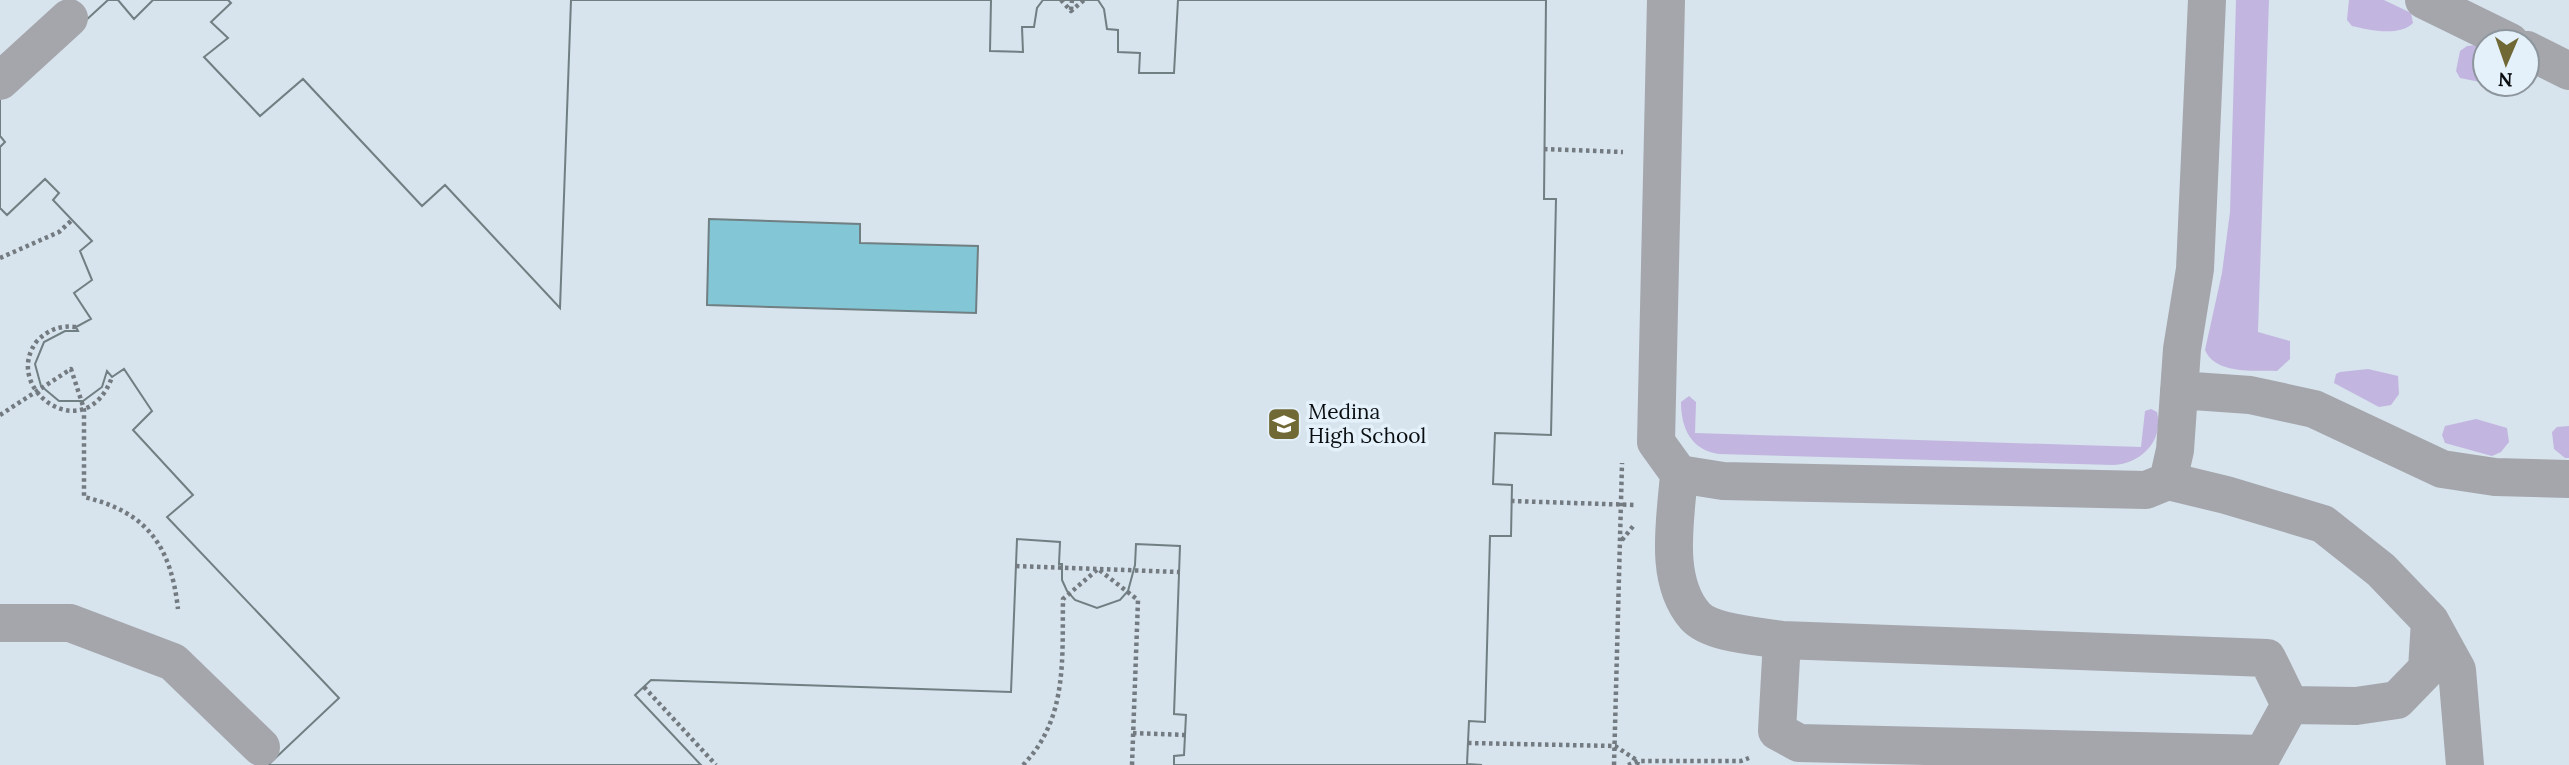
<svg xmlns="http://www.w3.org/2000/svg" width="2569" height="765" font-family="Lora,serif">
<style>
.green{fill:#c2b5e0}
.building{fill:#83c7d7;stroke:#707f82;stroke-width:2;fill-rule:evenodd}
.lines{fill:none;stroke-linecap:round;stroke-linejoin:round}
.path{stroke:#737b81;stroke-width:4.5;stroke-dasharray:3.5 3.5;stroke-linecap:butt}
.minor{stroke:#a4a6ab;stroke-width:38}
.labels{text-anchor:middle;stroke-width:7;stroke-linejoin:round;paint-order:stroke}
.poi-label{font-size:21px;fill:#0a0e11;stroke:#e4f1fa;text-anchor:start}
</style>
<rect width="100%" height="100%" fill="#d7e3ed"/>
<!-- green -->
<path class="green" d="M2236,0H2269L2258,332L2290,341V359L2277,371C2254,370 2216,375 2205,350L2222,273L2230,212Z
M2349,0H2384L2411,13L2413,23C2399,37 2369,30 2352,26L2347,20Z
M2477,45L2485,49V83L2460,78L2456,71L2460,51L2467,46Z
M2368,369L2398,376L2399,394L2391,405L2379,407L2334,383L2336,374L2340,372Z
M1689,396L1696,402L1695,433L2141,447L2145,411L2151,409L2157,412C2164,440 2142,463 2114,465L1719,454C1691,450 1681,428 1681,402Z
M2476,419L2507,428L2509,442L2501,452L2492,456L2445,443L2442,435L2445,426Z
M2569,426V458H2565L2554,449L2552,432L2557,427Z"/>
<!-- building -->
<path class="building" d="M108,0H118L134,19L153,0H228L231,3L211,22L228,38L204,57L260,116L303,79L422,206L445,185L560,308L571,0H991L990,51L1023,52L1022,27H1034L1037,8L1043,0H1098L1104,9L1107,29L1118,30V52L1140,53L1139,73H1174L1178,0H1546L1544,199H1556L1551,435L1495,433L1493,484L1512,485L1511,536H1490L1485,722L1469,721L1467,764L1482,765H1174V756L1184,755L1186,715L1174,714L1180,546L1136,544L1135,565L1128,591L1120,600L1097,608L1075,600L1067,591L1062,580V564H1059L1060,542L1017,539L1011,692L651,680L635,695L701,765H268L339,698L167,517L193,495L133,430L152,411L124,369L112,377L107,371L102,387L83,401H59L41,386L35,364L44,342L65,331H78L76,327L91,319L74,293L92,280L80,251L92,241L53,200L59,193L45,179L7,215L0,208V147L5,142L0,136V99ZM709,219L860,224V243L978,246L976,313L707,305Z
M108,0H118L134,19L153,0H228L231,3L211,22L228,38L204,57L260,116L303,79L422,206L445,185L560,308L571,0H991L990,51L1023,52L1022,27H1034L1037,8L1043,0H1098L1104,9L1107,29L1118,30V52L1140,53L1139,73H1174L1178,0H1546L1544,199H1556L1551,435L1495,433L1493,484L1512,485L1511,536H1490L1485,722L1469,721L1467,764L1482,765H1174V756L1184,755L1186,715L1174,714L1180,546L1136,544L1135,565L1128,591L1120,600L1097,608L1075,600L1067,591L1062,580V564H1059L1060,542L1017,539L1011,692L651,680L635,695L701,765H268L339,698L167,517L193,495L133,430L152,411L124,369L112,377L107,371L102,387L83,401H59L41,386L35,364L44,342L65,331H78L76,327L91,319L74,293L92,280L80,251L92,241L53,200L59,193L45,179L7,215L0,208V147L5,142L0,136V99Z"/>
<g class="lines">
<!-- path -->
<path class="path" d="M1061,0L1071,11L1084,0
M1071,10L1072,0
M1544,149L1623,152
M0,258L59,232L72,220
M76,327C60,325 48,330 37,341C0,389 86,450 112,377
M0,415L71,369L84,409V497C148,512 171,547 178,609
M1511,501L1636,505
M1622,540L1634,525
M1016,566L1179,572
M644,687L716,765
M1133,733L1185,735
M1468,743L1615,746L1638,761L1637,765
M1023,765C1068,719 1062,658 1063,599L1098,569L1138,600L1132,765
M1614,765L1622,463
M1628,765L1638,761H1741L1749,758"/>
<!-- minor -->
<path class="minor" d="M1666,0L1656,442L1679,474L1723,481L2146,490L2168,481L2175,450L2182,349L2195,269L2207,0
M2424,0L2510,42
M2527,50L2569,71
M0,81L69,18
M2179,390L2250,395L2314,409L2442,469L2495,477L2569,479
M1679,474C1676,518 1663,579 1695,616C1711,634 1759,636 1782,640L2267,658L2290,705
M2168,481L2226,495L2323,524L2381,570L2430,621L2427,669L2397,700L2356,706L2290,705
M2430,621L2457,670L2465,765
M0,623H70L173,662L261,747
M1782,640L1777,731L1799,743L2263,754L2290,705"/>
</g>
<!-- icons -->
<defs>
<g id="school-square" transform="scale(1.75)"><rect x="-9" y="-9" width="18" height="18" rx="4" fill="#706835" stroke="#e4f1fa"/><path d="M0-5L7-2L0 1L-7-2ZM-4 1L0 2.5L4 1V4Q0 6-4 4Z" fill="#fff"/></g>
</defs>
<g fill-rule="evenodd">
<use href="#school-square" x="1284" y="424"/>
</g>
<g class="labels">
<!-- poi labels -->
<g class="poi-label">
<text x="1308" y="419">Medina<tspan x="1308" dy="24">High School</tspan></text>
</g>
</g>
<!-- north arrow -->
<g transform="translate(2506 63) rotate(182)"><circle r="33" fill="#e4f1fa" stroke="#8d969d" stroke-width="2"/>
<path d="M0-5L12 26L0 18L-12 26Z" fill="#706835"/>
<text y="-10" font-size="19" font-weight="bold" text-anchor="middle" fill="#0a0e11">N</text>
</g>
</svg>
